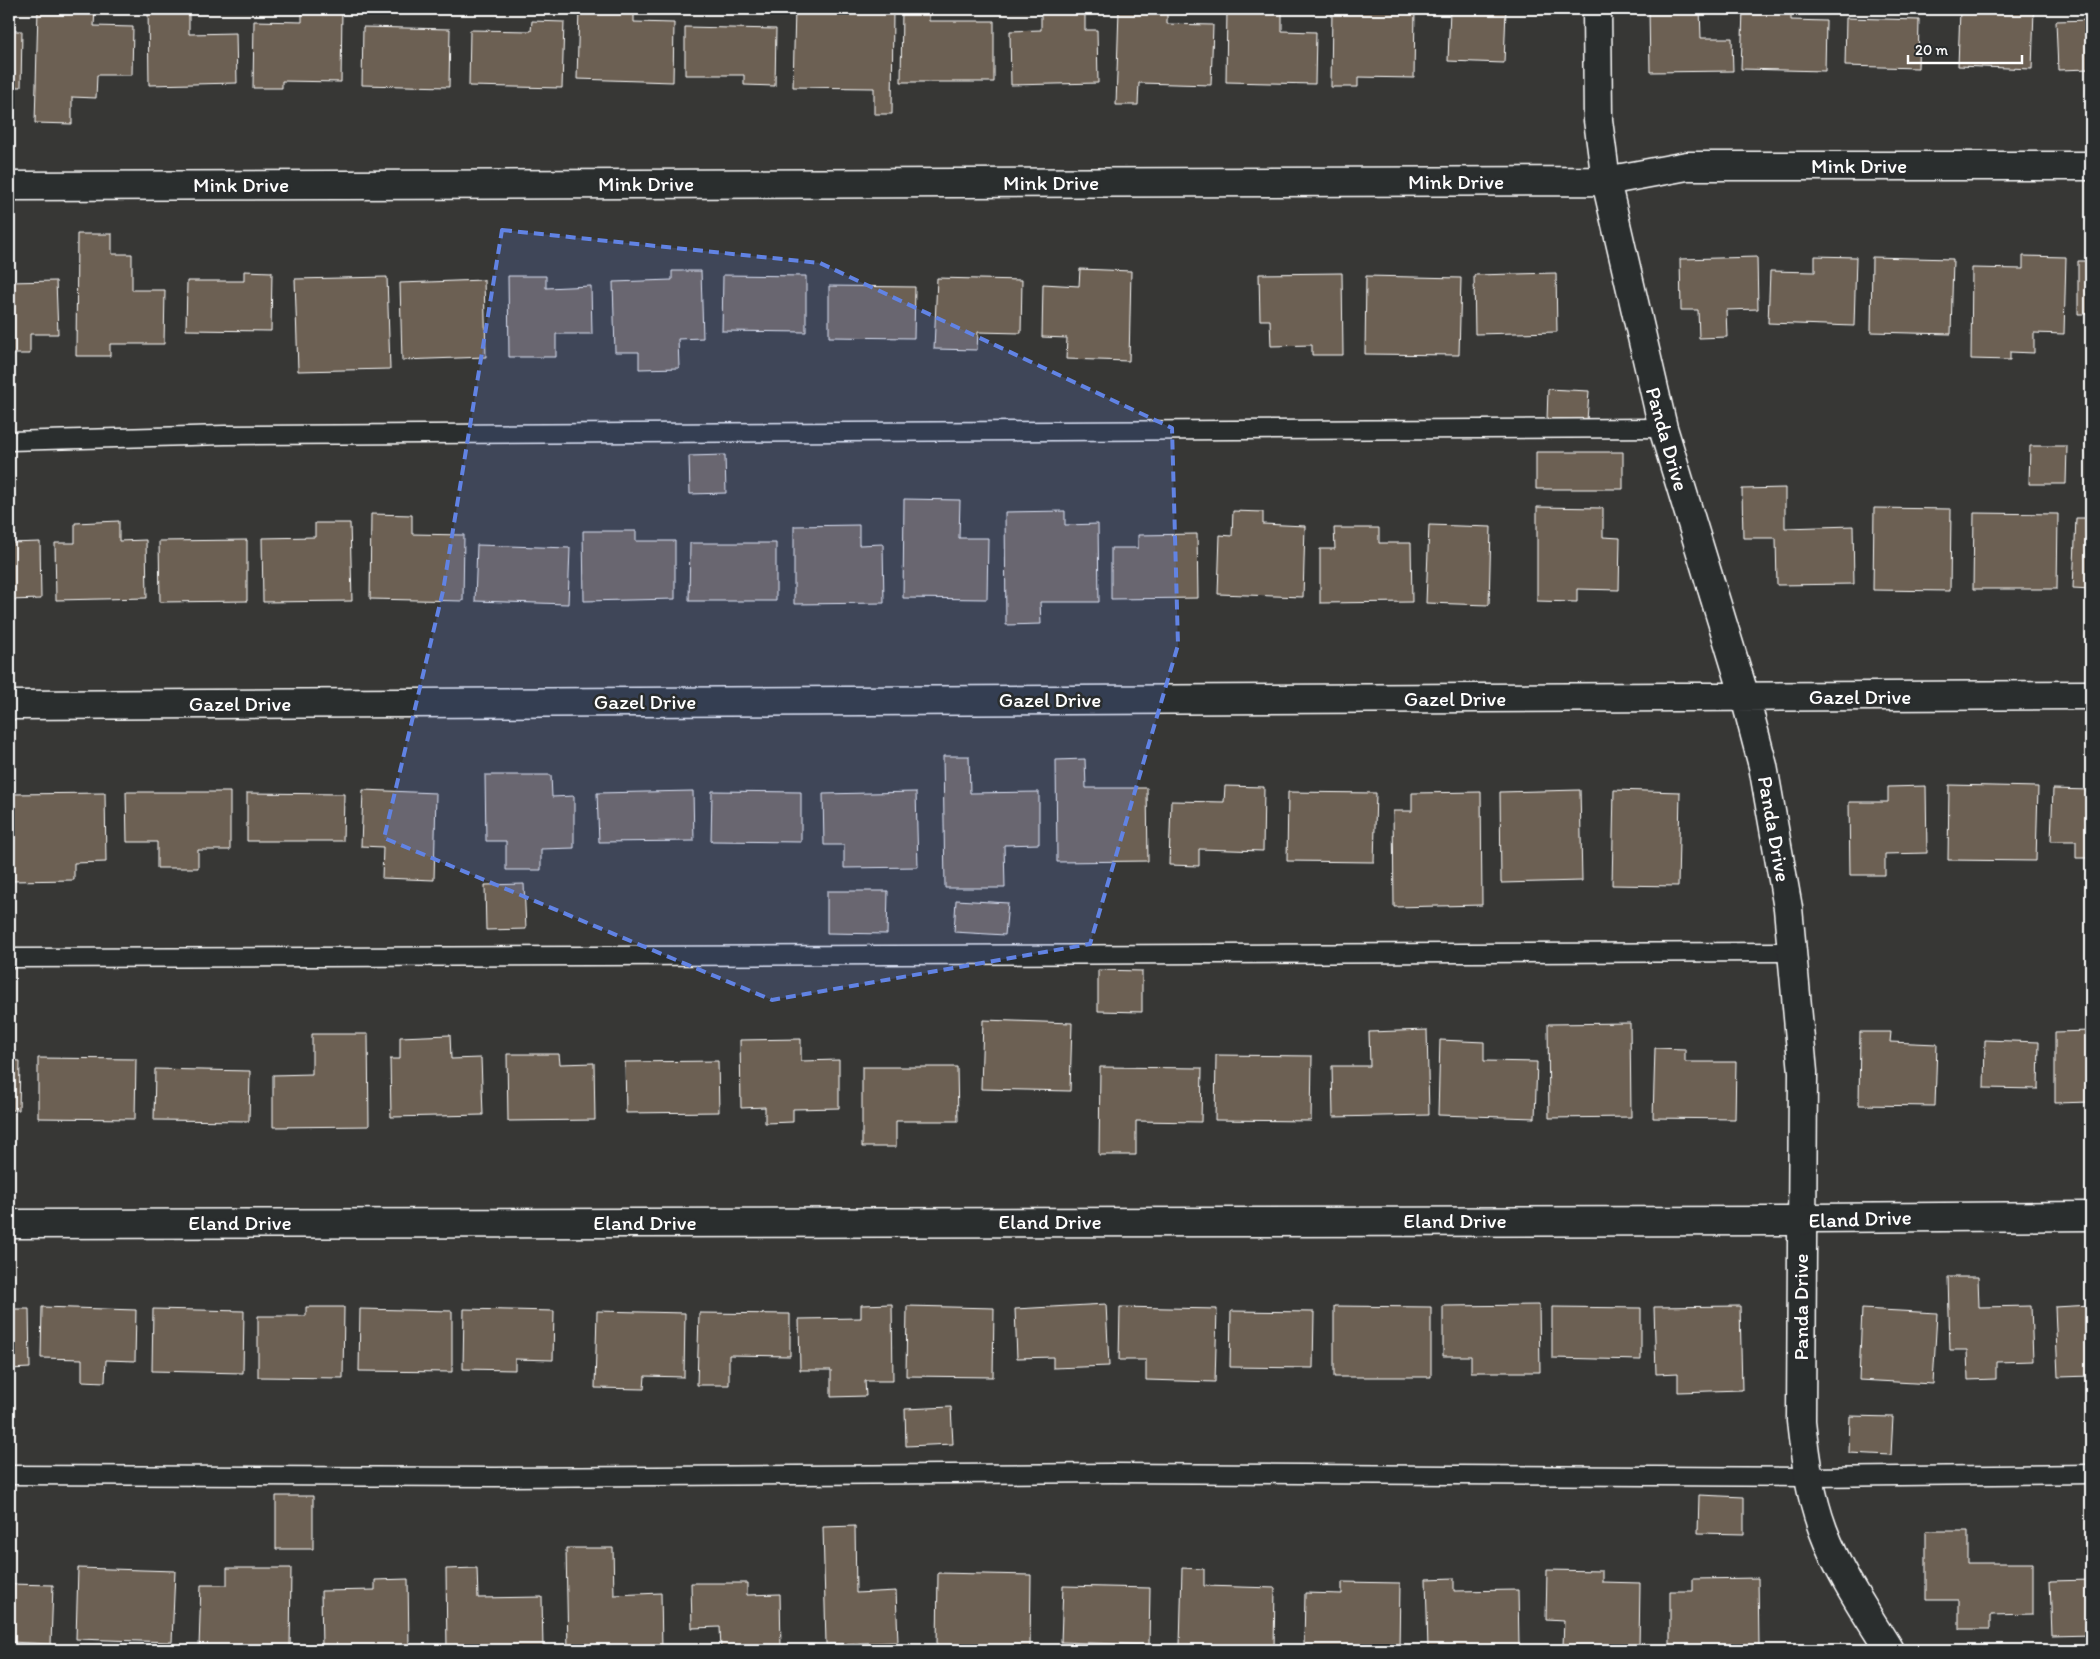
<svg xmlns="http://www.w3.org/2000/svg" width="2100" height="1659" font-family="Itim,sans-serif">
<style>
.building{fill:#6c6053;stroke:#fff}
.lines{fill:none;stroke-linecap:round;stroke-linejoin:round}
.service-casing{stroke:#fff;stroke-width:21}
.minor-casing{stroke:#fff;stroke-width:31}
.tertiary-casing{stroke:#fff;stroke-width:31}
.service{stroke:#2a2d2e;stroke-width:18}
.minor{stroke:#2a2d2e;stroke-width:28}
.tertiary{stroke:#2a2d2e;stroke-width:28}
.marked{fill:#6183e4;fill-opacity:0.2;stroke:#6183e4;stroke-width:4;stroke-dasharray:10 6;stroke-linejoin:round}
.labels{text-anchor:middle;stroke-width:5;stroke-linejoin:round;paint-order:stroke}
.street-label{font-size:21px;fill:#fff;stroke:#2a2d2e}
</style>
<rect width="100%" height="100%" fill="#373735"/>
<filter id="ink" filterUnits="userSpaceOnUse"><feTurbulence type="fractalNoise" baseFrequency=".02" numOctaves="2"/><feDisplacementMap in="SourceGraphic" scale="10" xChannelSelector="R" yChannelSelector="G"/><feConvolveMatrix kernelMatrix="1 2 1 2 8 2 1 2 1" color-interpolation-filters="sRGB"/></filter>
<g filter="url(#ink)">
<!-- building -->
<path class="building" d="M38,9H95L94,26L133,27L132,75H97L96,98L72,97V124L35,123Z
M148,9H189V34L236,33L237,83L149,85Z
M302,9H342L341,82L282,81V88H253L254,21L302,22Z
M579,9H634V22L674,23L673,82L577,79Z
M795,9H893L892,114H874V88L793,87Z
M902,9H929V21H994V82H901Z
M1041,9H1085V30H1097L1098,83L1011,85L1010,31L1041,30Z
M1119,9H1167V24L1213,25L1211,85L1139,83L1138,105H1116Z
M1227,9H1282V31L1316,32L1315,84L1226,82Z
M1332,9H1415L1414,78L1358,77V87H1331Z
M1450,9H1506L1504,63L1448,61Z
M1649,9H1700L1701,38H1732L1733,71L1650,72Z
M1743,9H1791V20L1826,21L1825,71L1741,69Z
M1960,9H2034L2032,69L1958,66Z
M1846,18L1919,20L1918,68L1845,66Z
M2091,20V69L2058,70L2056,21Z
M532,21L564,22L562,88L469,86L470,30L531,31Z
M363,27L450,29L449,87L362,85Z
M685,27L776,29L775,86L744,85V75H685Z
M9,31H22L21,87H9Z
M77,234H112V254H132V290H165L164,344H110V356H76Z
M1815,256L1856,257L1854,326L1768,323L1770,271L1815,272Z
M2023,256L2066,257L2064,334L2034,333V353L2010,352V360L1971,359L1972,268L2023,269Z
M1757,257L1758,309L1726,310L1727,337L1699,338L1698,310H1681L1680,259Z
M1872,257L1953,259L1951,334L1871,332Z
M2078,261H2091V314H2078Z
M1080,269L1131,271L1129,361L1066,359L1067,338L1042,337L1043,284L1079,286Z
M244,271L272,272L271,331L186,330L187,281H244Z
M672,271H701L703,338L678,339L679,368L639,369V352H615L613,282L672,280Z
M1342,273L1343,355H1312V345L1271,346L1270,320H1260L1259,274Z
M1556,273L1557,332L1475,334L1474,275Z
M723,275L806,276V332L722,331Z
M508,276H546V288L591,286L592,334H556V357H509Z
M1366,276L1461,278L1459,355L1365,354Z
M387,277L390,369L298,371L295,279Z
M937,278L1022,280L1021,333L978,332L977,350L934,349Z
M484,280L486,357L402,360L400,283Z
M56,281L58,334H30V354H9V282Z
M829,286L915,287L914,338L829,337Z
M1548,389L1589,391L1587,421L1547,420Z
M2030,446H2067L2066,484H2029Z
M1536,452H1623V489H1536Z
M725,455L726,493L690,494L689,456Z
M1785,488V528L1853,526L1854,584L1777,585L1776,538H1743L1742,489Z
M904,499L960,500L959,538H988L987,599L903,598Z
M1537,507L1603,508V537L1620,538L1619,590L1577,589V602L1537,601Z
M1874,508L1951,509L1950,591L1873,590Z
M1065,511V525L1098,524L1099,602H1040L1041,624L1006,625L1005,512Z
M1233,511L1263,512V524L1305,526L1303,597L1218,594L1220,535L1232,536Z
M1974,513L2058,514L2057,589H1973Z
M371,514L412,515V534L464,535L463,601L370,599Z
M2076,518H2091V589L2073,588Z
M119,521V541L146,540L147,598L56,600L55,543H75V523Z
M315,523H350L352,601L263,602L262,538L315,537Z
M859,525V545L883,544L884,603L794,604V526Z
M1429,525L1491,527L1489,605L1426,603Z
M1334,528H1379V543H1411L1412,602L1320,603V549H1335Z
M583,531H636V541H675V599L584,601Z
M1197,534L1198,598L1111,599V548H1138V535Z
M247,540V601L160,602L159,541Z
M40,542L41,599L9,600V543Z
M690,543H776V601H689Z
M477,545L570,548L568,604L475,601Z
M943,756H969L970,793L1039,792V844L1004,845L1005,888H945Z
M1085,759L1086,788H1147L1148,861L1057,862L1056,760Z
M485,775H551L552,797L574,796V848L541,849V870H506V841H486Z
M1949,785L2038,787L2036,861L1948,860Z
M1225,786L1264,787L1263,851L1199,849V866L1169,865L1171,801L1224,802Z
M1926,786L1927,853L1885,854V875H1850L1849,802H1888V787Z
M2053,789L2091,790V858H2076V841H2051Z
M363,790L436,793L434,880L382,878L383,847L361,846Z
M1580,790L1582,881L1501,883L1500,792Z
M1614,790L1680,792L1678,886L1612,885Z
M693,791L694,841L599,842L597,793Z
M712,791L801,792V842L711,841Z
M126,792H230V850H198V868H157V842H127Z
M916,792L918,867L844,868V845H824L823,794Z
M1288,792L1376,793L1374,862L1287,861Z
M1481,792L1482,905L1394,907L1393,811H1412V793Z
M105,793L106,862L74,863V880L11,881L10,794Z
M247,793L344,794L343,841H247Z
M524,884L526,929L486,930L485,885Z
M827,891H888L887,934L827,933Z
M956,900L1008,903L1005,935L954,932Z
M1098,970L1142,971V1012L1098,1011Z
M983,1020L1072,1023L1070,1091L981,1089Z
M1630,1023L1631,1117L1549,1118L1548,1024Z
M1427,1030L1429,1115L1333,1117L1332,1066H1370L1369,1032Z
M2091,1031V1102L2055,1103V1032Z
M1860,1032H1891L1890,1042L1937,1044L1935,1106L1859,1105Z
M312,1034H368L369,1126L273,1127V1075L312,1074Z
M450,1035L451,1059L481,1058L483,1115L391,1117L390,1059H400V1037Z
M801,1039V1061L839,1060V1108L793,1109V1122L765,1123V1107L741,1108L740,1040Z
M1440,1040L1484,1042V1061L1537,1062L1535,1118L1438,1115Z
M1985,1040L2039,1042L2038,1089L1984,1088Z
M1655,1048L1685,1049V1062H1736L1735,1119L1653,1118Z
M507,1054H559L560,1064L594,1063L595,1120L508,1121Z
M1216,1055L1312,1056L1311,1121L1215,1120Z
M38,1058L136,1059L135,1119L38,1118Z
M9,1060L20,1061L19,1110H9Z
M718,1061L719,1112L626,1113L625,1062Z
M862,1067H957L958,1121H896V1147H862Z
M1100,1067L1202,1068L1201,1122L1136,1121V1155H1099Z
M155,1069L250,1071L249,1121L154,1120Z
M1948,1277H1978L1979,1307L2031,1306L2033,1361L1996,1362V1379L1968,1380L1967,1350H1950Z
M892,1304L893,1381H865L866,1396L831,1397V1370H800L799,1319L861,1318V1305Z
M1106,1304L1109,1366L1053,1368V1357L1017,1358L1015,1309Z
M1539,1305L1540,1372H1471V1356H1443V1306Z
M2091,1305V1376L2058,1377L2055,1307Z
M907,1306L994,1308L993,1377L906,1376Z
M1334,1306L1431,1307V1377H1334Z
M1740,1306L1742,1390L1678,1392V1373L1656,1374L1654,1307Z
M42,1307L136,1310L135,1361L106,1360L105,1382L82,1381V1359L41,1358Z
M306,1307H344L343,1378L258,1377V1316H306Z
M1120,1307L1217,1309L1215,1382L1146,1380V1360H1119Z
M1552,1307L1641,1308V1360L1552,1358Z
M9,1309H29L30,1368L9,1369Z
M153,1309L244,1311L243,1373L152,1371Z
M360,1309L452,1311V1372L359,1371Z
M464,1309L554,1311L553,1360L515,1359V1370L463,1369Z
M1862,1309L1937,1313L1933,1384L1859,1380Z
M597,1311L685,1313L684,1377L645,1376L644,1389L595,1388Z
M1231,1311L1314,1312L1313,1368L1230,1367Z
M699,1313L790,1314V1356L729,1355V1385H697Z
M951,1407L953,1444L906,1446L905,1409Z
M1850,1416L1893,1417L1891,1455L1849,1453Z
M1699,1495L1744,1497V1534L1698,1533Z
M276,1496H313V1549H276Z
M855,1526L856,1593L896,1591L898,1642L826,1644L823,1527Z
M1926,1531H1968V1563H2033V1614L1990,1615V1629H1959V1600H1926Z
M566,1548H613L614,1595L661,1593L662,1650H568Z
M78,1568L175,1571L172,1642L76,1639Z
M227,1568H291L290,1649L199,1647L201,1585H227Z
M477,1568L478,1598L542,1597L543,1649L447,1650L446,1569Z
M1182,1568L1204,1569V1586L1275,1588L1274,1649L1180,1646Z
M1547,1570L1602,1571V1582L1640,1583L1639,1647L1563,1646L1564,1620L1546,1619Z
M938,1573L1031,1575L1030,1647L937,1645Z
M1454,1578V1591L1518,1590L1519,1647L1428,1649L1426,1579Z
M1758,1578L1759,1646L1670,1647V1591H1693V1579Z
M408,1579L409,1647L322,1648L321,1591L375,1590V1580Z
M2091,1580V1635L2052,1636L2050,1581Z
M1342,1582L1400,1583L1399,1649L1304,1647L1305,1593L1342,1594Z
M691,1583H747V1595L780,1594L781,1649L721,1650L720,1627L692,1628Z
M9,1584L53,1585L51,1644L10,1642L9,1650Z
M1063,1586L1150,1588L1149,1645L1061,1642Z"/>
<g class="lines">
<!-- service casing -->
<g class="service-casing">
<path id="service" d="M9,441L225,435L1663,428
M9,958L1791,952
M9,1475L496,1477L1112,1473L1808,1477L2091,1474"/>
</g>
<!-- minor casing -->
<g class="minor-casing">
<path id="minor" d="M1597,9L1598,120L1606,181L1663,428L1745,697L1763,766L1788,908L1803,1072L1801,1421C1805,1458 1810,1495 1823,1530C1839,1573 1865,1611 1889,1650
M9,186L1606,181L1687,166H2091
M9,705L2091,695"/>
</g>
<!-- tertiary casing -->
<g class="tertiary-casing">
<path id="tertiary" d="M9,1224L1801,1221L1812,1218L2091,1216"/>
</g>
<!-- service -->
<use href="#service" class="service"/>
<!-- minor -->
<use href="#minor" class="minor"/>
<!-- tertiary -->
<use href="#tertiary" class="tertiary"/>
</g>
</g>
<!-- marked area -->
<path class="marked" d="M502,230L820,263L1172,428L1178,645L1090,944L772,1000L384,838L443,591Z"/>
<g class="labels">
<!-- street labels -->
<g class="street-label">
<text x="1859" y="173">Mink Drive</text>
<text x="1456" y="189">Mink Drive</text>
<text x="1051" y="190">Mink Drive</text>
<text x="646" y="191">Mink Drive</text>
<text x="241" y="192">Mink Drive</text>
<text transform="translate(1667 439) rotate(74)" y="7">Panda Drive</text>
<text x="1860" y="704">Gazel Drive</text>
<text x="1455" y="706">Gazel Drive</text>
<text x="1050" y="707">Gazel Drive</text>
<text x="645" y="709">Gazel Drive</text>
<text x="240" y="711">Gazel Drive</text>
<text transform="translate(1774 829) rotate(80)" y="7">Panda Drive</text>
<text transform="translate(1860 1219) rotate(-2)" y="7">Eland Drive</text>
<text x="1455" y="1228">Eland Drive</text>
<text x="1050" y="1229">Eland Drive</text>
<text x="240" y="1230">Eland Drive</text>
<text x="645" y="1230">Eland Drive</text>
<text transform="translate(1801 1307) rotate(-90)" y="7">Panda Drive</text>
</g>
</g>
<!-- margin -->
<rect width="2100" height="1659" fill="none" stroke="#2a2d2e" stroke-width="30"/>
<rect x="15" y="15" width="2070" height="1629" fill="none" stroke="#fff" stroke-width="2" filter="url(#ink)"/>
<!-- scale -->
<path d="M1908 55v8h114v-8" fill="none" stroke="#ffffff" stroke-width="2.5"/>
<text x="1915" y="55" font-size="15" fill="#ffffff" stroke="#2a2d2e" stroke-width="4" paint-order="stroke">20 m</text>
</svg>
